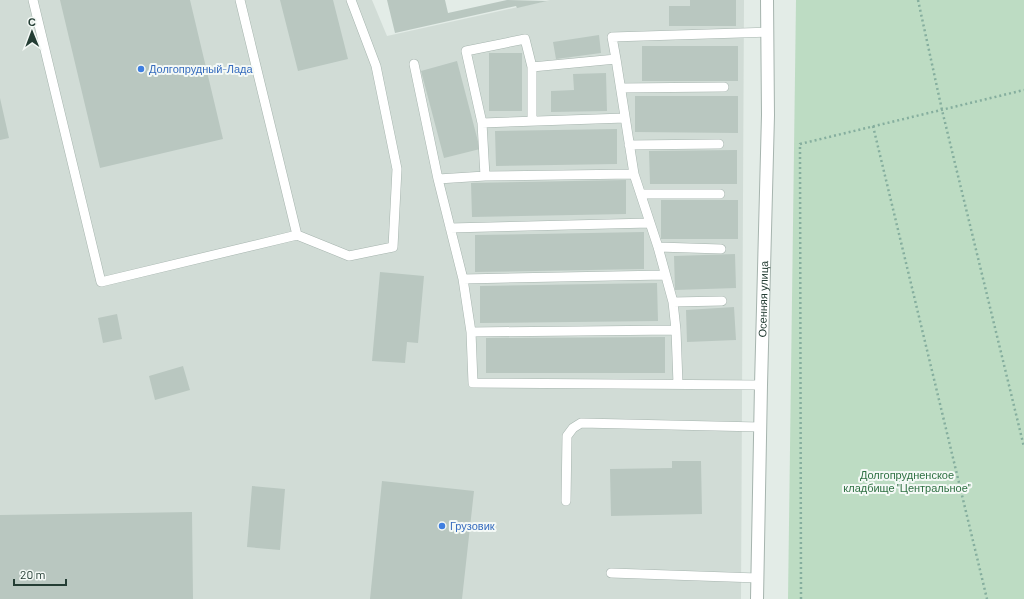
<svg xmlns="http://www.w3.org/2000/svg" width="1024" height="599" font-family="Barlow,sans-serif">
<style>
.built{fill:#d1dcd6}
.green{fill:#bddcc3}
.building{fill:#b9c7c0}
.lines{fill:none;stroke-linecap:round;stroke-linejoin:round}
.service-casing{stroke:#a6b4ae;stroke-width:10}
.minor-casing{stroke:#a6b4ae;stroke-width:14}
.path{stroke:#85ae9e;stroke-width:2.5;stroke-dasharray:2 3;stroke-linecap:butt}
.service{stroke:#fff;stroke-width:9}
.minor{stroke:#fff;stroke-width:12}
.shop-dot{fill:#3f7fe0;stroke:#f4f9f6;stroke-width:1.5}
.labels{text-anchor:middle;stroke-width:4;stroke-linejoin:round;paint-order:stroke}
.shop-label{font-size:11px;fill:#366cbe;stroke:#f4f9f6;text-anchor:start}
.street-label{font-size:11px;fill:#243d34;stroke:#f4f9f6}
.park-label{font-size:11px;fill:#307144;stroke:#f4f9f6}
</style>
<rect width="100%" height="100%" fill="#e3ece7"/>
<!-- built -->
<path class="built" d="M0,0H372L387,36L550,0H744L741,599H0Z"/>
<!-- green -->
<path class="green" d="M796,0H1024V599H788Z"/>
<!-- building -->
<path class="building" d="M60,0H190L223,139L100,168Z
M280,0H333L348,59L298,71Z
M387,0H445L448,13L507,0L547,1L517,8L516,6L395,33Z
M690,0H736V26H669V6H690Z
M599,35L601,53L556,59L553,42Z
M642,46H738V81H642Z
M489,53H522V111H489Z
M457,61L480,149L444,158L421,71Z
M606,73L607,111L551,112V91L574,90L573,74Z
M635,96H738V133L635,132Z
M0,98L9,138L0,140Z
M617,129V164L496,166L495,131Z
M737,150V184H650L649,151Z
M626,180V214L472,217L471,183Z
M661,200H738V239H661Z
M644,232V269L475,272V235Z
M735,254L736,288L675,290L674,256Z
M380,272L424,276L418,343L407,342L405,363L372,361Z
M657,283L658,321L480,323V286Z
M734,307L736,340L687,342L686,310Z
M117,314L122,339L103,343L98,318Z
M665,337V373H486V338Z
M183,366L190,390L155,400L149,376Z
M672,461H701L702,514L611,516L610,469L672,468Z
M382,481L474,491L462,599H370Z
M252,486L285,489L280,550L247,547Z
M192,512L193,599H0V515Z"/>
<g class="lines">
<!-- service casing -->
<g class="service-casing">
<path id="service" d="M33,0L101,282L297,235L240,0
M414,64L438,179L463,279L471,332L473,383L761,385
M532,67L616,59
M621,88L724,87
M482,123L625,118
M629,145L719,144
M485,176L482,123L466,51L525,39L532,67V121
M438,179L485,176L634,174
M641,194H720
M450,228L650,223
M297,235L349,256L393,247L397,169L376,66L351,0
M658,247L721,249
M463,279L665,275
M673,302L722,301
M471,332L676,330
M678,384L676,330L673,302L658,247L634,174L616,59L612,37L768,32
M566,501L567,436L573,428L581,423L760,427
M611,573L758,578"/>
</g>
<!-- minor casing -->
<g class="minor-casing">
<g id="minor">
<path id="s1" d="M757,599L761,385L768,115L767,0"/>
</g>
</g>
<!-- path -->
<path class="path" d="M918,0L942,110L1024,447
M873,126L987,599
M801,599L800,144L1024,90"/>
<!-- service -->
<use href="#service" class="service"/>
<!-- minor -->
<use href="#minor" class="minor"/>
</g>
<!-- markers -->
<g class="shop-dot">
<circle cx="141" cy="69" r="4"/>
<circle cx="442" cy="526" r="4"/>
</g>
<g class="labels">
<!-- shop labels -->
<g class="shop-label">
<text x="149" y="73">Долгопрудный-Лада</text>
<text x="450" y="530">Грузовик</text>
</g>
<!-- street labels -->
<g class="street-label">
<text dy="4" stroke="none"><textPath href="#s1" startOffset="300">Осенняя улица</textPath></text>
</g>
<!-- park labels -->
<g class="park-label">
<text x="907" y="479">Долгопрудненское<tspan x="907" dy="13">кладбище "Центральное"</tspan></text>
</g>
</g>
<!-- north arrow -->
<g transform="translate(32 32) rotate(359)" stroke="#f4f9f6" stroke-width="3" paint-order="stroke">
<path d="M0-3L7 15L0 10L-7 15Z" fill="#243d34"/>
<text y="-6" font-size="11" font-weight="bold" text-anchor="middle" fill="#243d34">С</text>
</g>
<!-- scale -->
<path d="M14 579v6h52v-6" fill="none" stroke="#243d34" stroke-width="2"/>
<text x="20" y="579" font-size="12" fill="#243d34" stroke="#f4f9f6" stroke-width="3" paint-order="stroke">20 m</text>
</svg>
